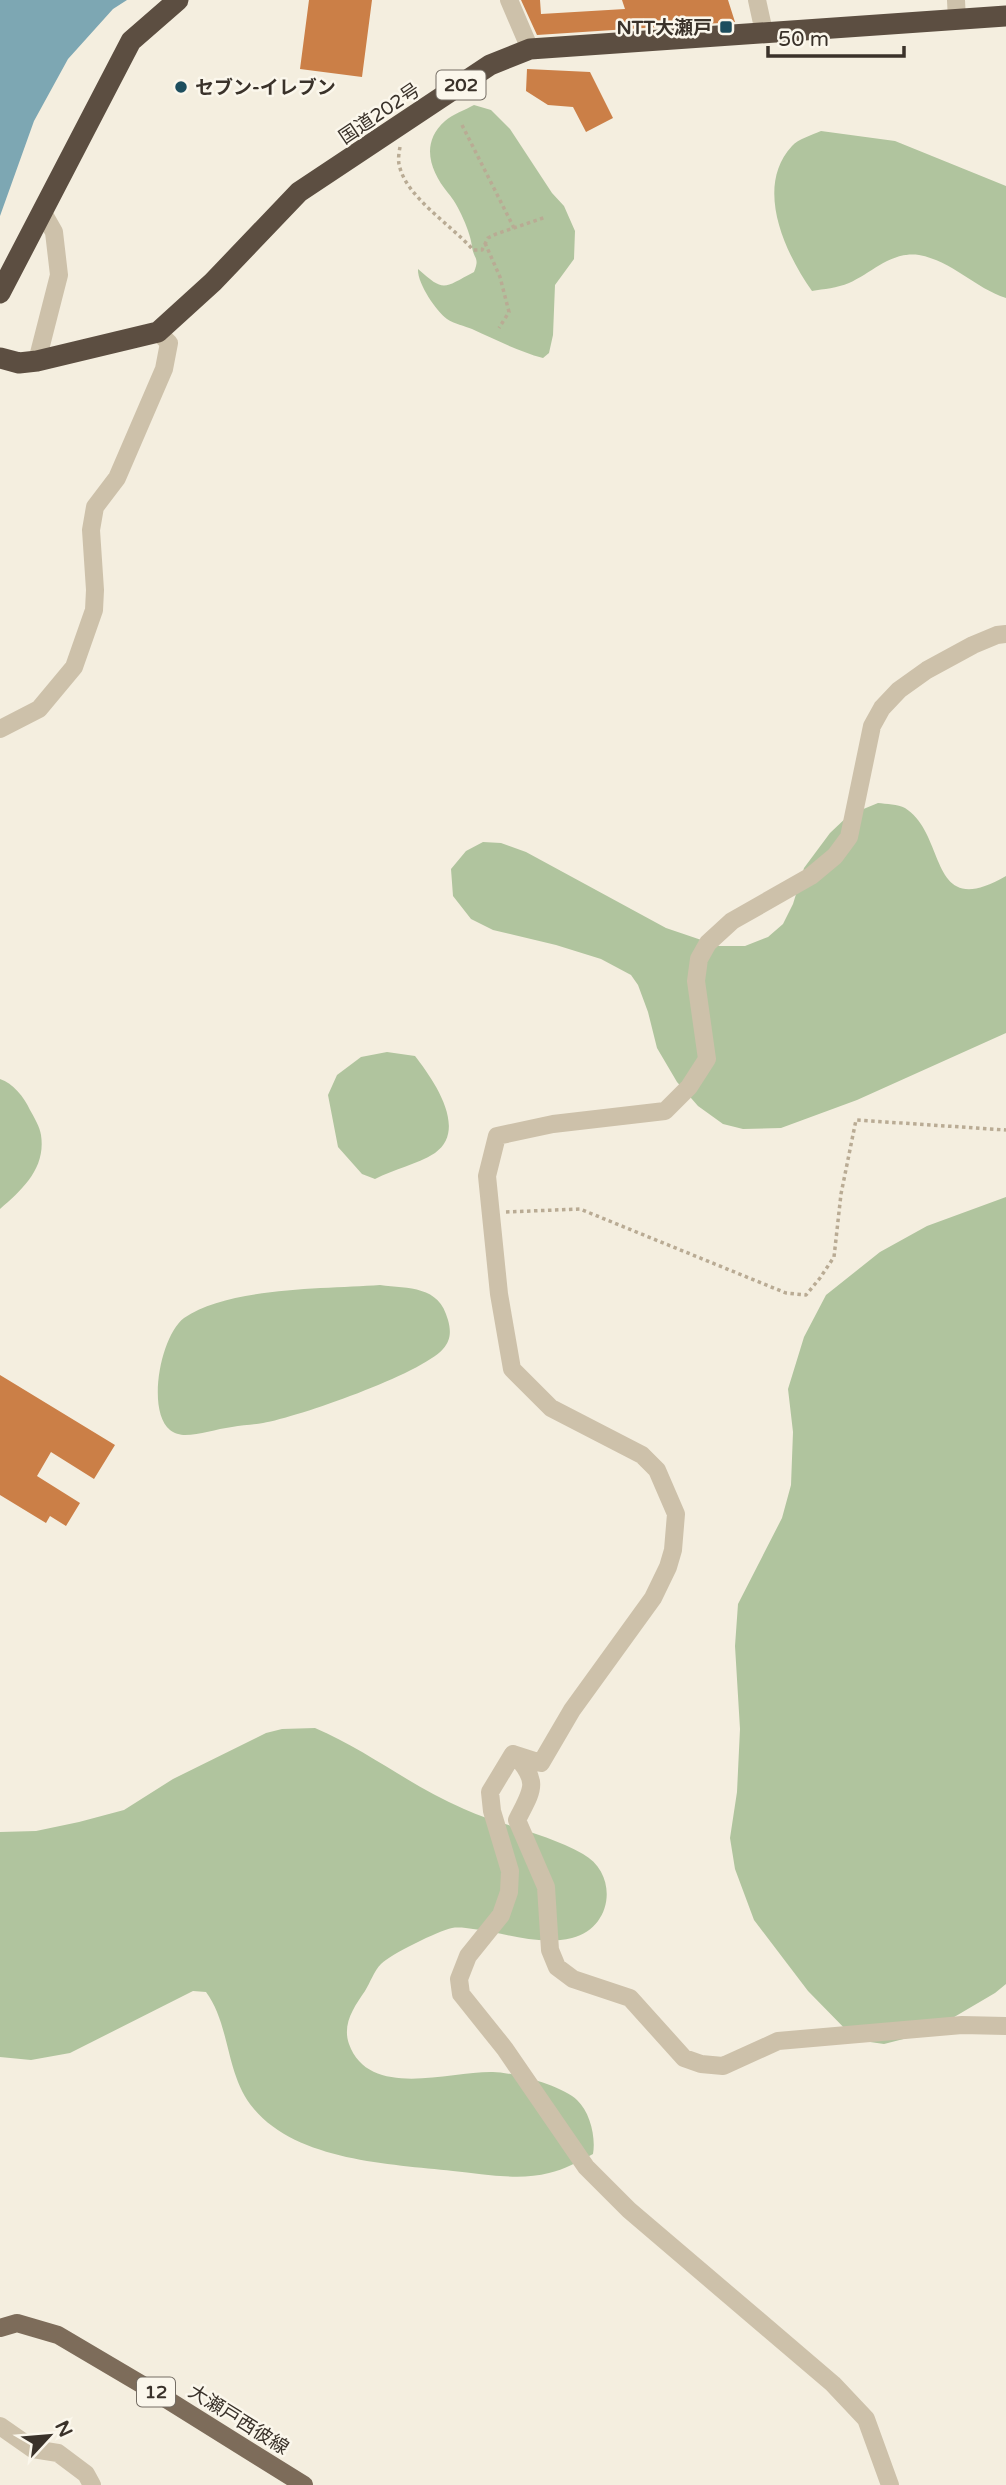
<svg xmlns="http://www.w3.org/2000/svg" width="1006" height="2485" font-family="'Varela Round','Noto Sans JP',sans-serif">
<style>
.green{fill:#b0c49e}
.water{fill:#7da7b3}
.building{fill:#cb7f47}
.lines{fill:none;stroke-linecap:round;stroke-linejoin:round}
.path{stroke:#b9ab94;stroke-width:3.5;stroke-dasharray:3.5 3.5;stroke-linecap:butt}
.street{stroke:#cdc1aa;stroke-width:18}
.primary{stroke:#7d6c5a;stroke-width:18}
.highway{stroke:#5c4e41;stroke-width:21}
.poi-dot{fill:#1d4e5e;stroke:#fbf7ec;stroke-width:2.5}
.labels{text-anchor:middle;stroke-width:5;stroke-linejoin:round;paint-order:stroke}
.shield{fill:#fbf7ec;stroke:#746d64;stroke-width:2}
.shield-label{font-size:18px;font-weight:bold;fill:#3a322a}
.poi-label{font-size:19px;font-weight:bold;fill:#3a322a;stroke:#fbf7ec;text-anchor:end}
.street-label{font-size:19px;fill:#3a322a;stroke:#fbf7ec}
</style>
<rect width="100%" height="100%" fill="#f4eedf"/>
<!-- green -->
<path class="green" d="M474,105L491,110L510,129L552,193L564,206L575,231L574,259L555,285L553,335L549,353L543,358C518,351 496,340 472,329C465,326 454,324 447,319C436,311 417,283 418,269C445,293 443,288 474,272C480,257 474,260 472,247C471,233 458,204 448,193C430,171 420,143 445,121C453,114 465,110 474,105Z
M821,131L895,141L1006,186V298C975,288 952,261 919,255C891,251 872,273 849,283C837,288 824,289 812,291C785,253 754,187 792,146C798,139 812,135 821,131Z
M878,803C886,804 898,804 905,808C948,835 927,922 1006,876V1033L857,1100L781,1128L743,1129L723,1124L698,1106L677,1082L657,1048L648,1012L638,985L631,975L601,959L556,945L493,930L471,919L453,896L451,869L466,851L483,842L501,843L526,852L666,928L719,946H745L768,937L783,924L793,904L804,868L830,833L849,815Z
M387,1052L415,1056C432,1078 469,1129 435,1153C416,1165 394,1169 375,1179L362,1174L338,1147L328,1095L337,1075L361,1057Z
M0,1079C13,1083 24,1097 30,1110C34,1117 40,1127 41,1135C46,1168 23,1189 0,1209Z
M1006,1197V1984L995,1993L927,2033L884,2044L856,2040L808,1991L754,1920L735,1869L730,1838L737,1792L740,1729L735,1646L738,1604L782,1518L791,1485L793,1432L788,1389L804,1337L826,1295L880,1252L927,1226Z
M380,1285C409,1289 439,1285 448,1320C451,1331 451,1340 443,1349C421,1374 298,1417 263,1423C253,1425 242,1425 232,1427C216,1429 200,1435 185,1435C181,1435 173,1433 170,1430C146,1410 161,1335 184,1318C228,1287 325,1289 380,1285Z
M315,1728C367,1750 412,1787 464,1809C502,1826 546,1833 583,1854C619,1874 613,1928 572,1938C538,1946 507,1933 473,1929C467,1928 458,1927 452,1928C438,1931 391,1954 381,1964C374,1971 370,1983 365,1991C354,2007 342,2024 349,2044C369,2100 450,2071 493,2072C512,2072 563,2086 577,2100C590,2112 596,2137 593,2154C579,2161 564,2170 549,2173C519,2181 484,2174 453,2171C390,2164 298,2161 254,2109C225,2075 231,2026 206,1992L193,1991L70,2053L31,2060L0,2057V1832L36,1831L79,1822L124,1810L173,1779L266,1733L282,1729Z"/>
<!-- water -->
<path class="water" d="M0,0H127L113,9L68,59L34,121L0,216Z"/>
<!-- building -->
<path class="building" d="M309,0H372L362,77L300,69Z
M521,0H540L541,14L625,9L622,0H728L735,22L537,35Z
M527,69L590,72L613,118L586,132L573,107L548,105L526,91Z
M0,1375L115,1445L94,1479L51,1452L37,1476L80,1503L66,1526L50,1516L46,1523L0,1495Z"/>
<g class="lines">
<!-- path -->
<path class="path" d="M462,125L514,228
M400,147C399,152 398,159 399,164C405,197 452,225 473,250H482L488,238L496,234L546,217
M485,243L500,277L509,312L499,328
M506,1212L580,1209L786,1293L806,1295L820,1278L834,1257L841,1194L856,1120L1006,1130"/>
<!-- street -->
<path class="street" d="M509,0L530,49
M757,0L764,32
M956,0L957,20
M37,361L59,275L54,232L42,211
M0,729L39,709L74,667L94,610L95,590L91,530L95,507L117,478L164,369L169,343L158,332
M513,1754L541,1763L572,1710L653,1598L668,1567L673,1550L676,1514L657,1470L642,1455L551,1408L512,1369L499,1294L487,1176L497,1136L553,1124L665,1111L689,1087L707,1059L696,981L699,959L708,943L732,921L811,876L835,856L849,837L872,726L882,708L899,690L927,670L973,645L997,635L1006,634
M513,1754L490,1792L492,1811L510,1871L509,1892L501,1915L468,1956L459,1979L461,1994L505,2049L586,2167L629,2210L833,2384L866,2419L890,2485
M516,1756C540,1783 532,1790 517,1820L546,1887L550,1950L557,1967L573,1979L630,1998L684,2058L701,2064L723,2066L778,2041L962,2025L1006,2026
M0,2426L33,2449L58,2453L86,2474L92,2485"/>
<!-- primary -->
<path class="primary" d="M0,2328L17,2323L58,2335L163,2397L304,2485"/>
<!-- highway -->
<path class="highway" d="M0,293L131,41L178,0
M0,358L19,363L37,361L158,332L213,282L299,192L490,65L530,49L1006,16"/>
</g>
<!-- markers -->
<g class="poi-dot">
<rect x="719" y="20" width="14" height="14" rx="3.5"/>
<circle cx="181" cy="87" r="7"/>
</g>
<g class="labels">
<!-- shield labels -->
<g class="shield">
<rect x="436.5" y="70.5" width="49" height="29" rx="5"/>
<rect x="137" y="2377.5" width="38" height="29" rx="5"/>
</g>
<g class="shield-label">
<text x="461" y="91">202</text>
<text x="156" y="2398">12</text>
</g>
<!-- poi labels -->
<g class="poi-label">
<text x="712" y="34">NTT大瀬戸</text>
<text x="195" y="94" text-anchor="start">セブン-イレブン</text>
</g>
<!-- street labels -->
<g class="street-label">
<text transform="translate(379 113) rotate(-34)" y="7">国道202号</text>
<text transform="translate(239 2419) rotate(32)" y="7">大瀬戸西彼線</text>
</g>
</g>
<!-- north arrow -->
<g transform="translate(49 2436) rotate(64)" stroke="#fbf7ec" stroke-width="5" paint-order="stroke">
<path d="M0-5L12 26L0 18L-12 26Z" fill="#3a322a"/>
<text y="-10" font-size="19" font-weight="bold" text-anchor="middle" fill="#3a322a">N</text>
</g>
<!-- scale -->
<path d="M768 46v10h136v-10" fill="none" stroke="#3a322a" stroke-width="3.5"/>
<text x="778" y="46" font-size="21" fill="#3a322a" stroke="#fbf7ec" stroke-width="5" paint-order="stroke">50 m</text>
</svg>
